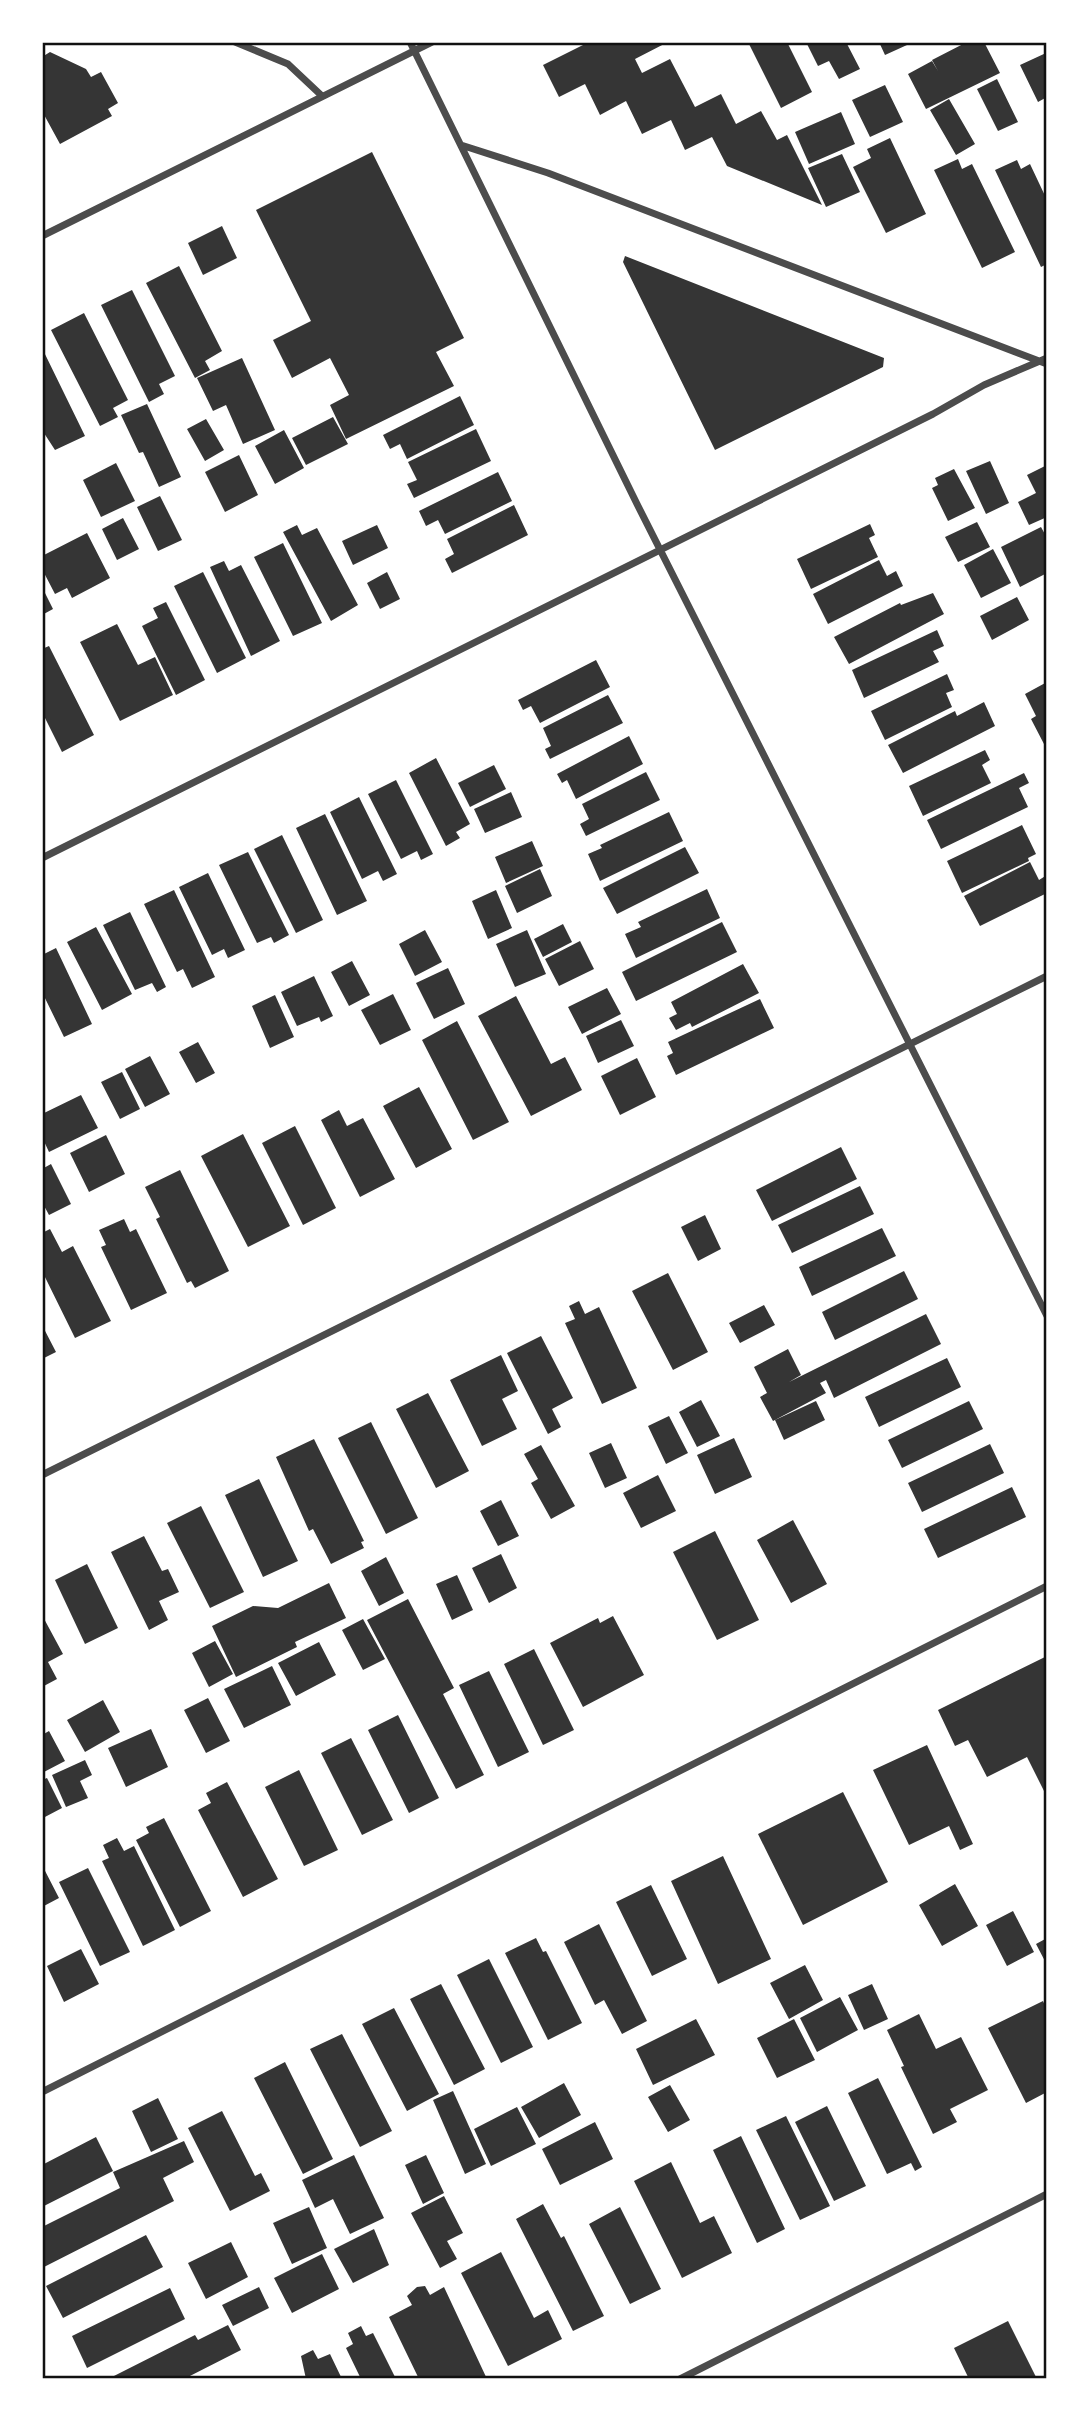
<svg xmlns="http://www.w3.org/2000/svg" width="1089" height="2421" font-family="Roboto,sans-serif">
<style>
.building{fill:#353535}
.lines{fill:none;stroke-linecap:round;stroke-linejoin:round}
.minor{stroke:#4c4c4c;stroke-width:7}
.neatline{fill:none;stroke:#111;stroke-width:2.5}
</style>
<rect width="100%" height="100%" fill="#fff"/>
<!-- building -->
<path class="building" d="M589,42H668L635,59L642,73L670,59L695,107L721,94L736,124L761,111L777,140L787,135L822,205L727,166L712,137L685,150L671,120L642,134L626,101L600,115L585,84L559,97L543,65Z
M748,42H787L812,92L781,108Z
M806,42H846L860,69L839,79L829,61L818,66Z
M879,42H905L907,45L885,55Z
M967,42H984L1000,73L926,109L908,74L932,61L938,71L932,60Z
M50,52L86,69L91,77L101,72L118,103L108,109L112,116L60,144L42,111V57Z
M1046,53L1047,97L1038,102L1020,65Z
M997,79L1018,122L998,131L977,89Z
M885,85L903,122L870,137L852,100Z
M949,99L975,144L956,155L930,110Z
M841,112L855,144L809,164L795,132Z
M890,138L926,214L886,233L853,167L871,158L867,149Z
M372,152L464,338L436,352L454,386L346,439L330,405L349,395L330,358L292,378L273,340L311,321L256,210Z
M842,154L860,192L826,207L808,168Z
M958,159L962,169L972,164L1015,252L982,268L934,170Z
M1017,160L1021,169L1030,164L1047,200V264L1041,267L995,170Z
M222,226L237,258L203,275L188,243Z
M625,256L884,358L883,367L715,450L623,262Z
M179,266L222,351L205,361L210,370L195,378L146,283Z
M132,290L175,376L159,384L164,394L149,402L101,305Z
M84,313L128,400L113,408L118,417L100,426L51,330Z
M42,348L85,436L55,450L42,430Z
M242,358L275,430L243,444L226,405L213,411L197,378Z
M460,396L474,425L407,459L400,444L390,449L383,435Z
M147,404L181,477L159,487L143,452L139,453L121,415Z
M333,417L348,444L306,465L292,438Z
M206,419L224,450L205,461L187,429Z
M476,429L491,461L414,498L407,484L417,480L408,462Z
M284,430L304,468L275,484L255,446Z
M239,455L258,495L225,512L205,472Z
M990,461L1009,503L986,514L966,471Z
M116,463L135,501L101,517L83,480Z
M1047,465V517L1029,525L1018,502L1036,493L1027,475Z
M954,469L975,508L948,521L932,488L938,485L935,478Z
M498,472L512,501L445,534L438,520L426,526L419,511Z
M160,496L182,540L158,551L137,507Z
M514,505L528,535L452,573L445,559L454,554L447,539Z
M123,518L139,549L117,560L102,529Z
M977,522L990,547L958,562L945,537Z
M870,524L875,535L869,538L878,557L811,589L797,559Z
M297,525L302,535L317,528L358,605L331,621L283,532Z
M377,525L388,548L353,565L342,541Z
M1041,527L1047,538V573L1020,587L1001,547Z
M87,533L110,578L72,598L67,588L55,594L42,569V556Z
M283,543L322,623L293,636L254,557Z
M993,549L1011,583L981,598L964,565Z
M879,560L887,576L896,571L903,586L828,624L813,594Z
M224,561L229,571L241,565L280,641L251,656L210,567Z
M203,572L246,658L217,673L174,586Z
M387,572L400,599L380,609L367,583Z
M42,587L53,609L42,615Z
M933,593L944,614L849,664L834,637L900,603L901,605Z
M1017,597L1029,620L992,640L980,616Z
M166,602L205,680L176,695L142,626L158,618L153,608Z
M117,624L138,665L155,657L173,695L120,721L80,642Z
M937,630L944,646L933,651L939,662L864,698L852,670Z
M49,646L94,735L62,752L42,712V649Z
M596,660L610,687L540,723L531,706L523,710L518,700Z
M947,674L954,690L946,693L952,707L885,740L871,711Z
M1047,682V745L1045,746L1031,719L1036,716L1025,694Z
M608,695L623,723L550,759L545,749L551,746L543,728Z
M984,702L995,726L903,773L888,745L955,711L957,716Z
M629,736L643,764L576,799L567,780L562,783L557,774Z
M985,750L990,760L982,765L991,783L923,816L909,786Z
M436,758L470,824L456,832L460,838L446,846L409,773Z
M494,765L506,789L470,807L458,783Z
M646,772L660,800L586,836L580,824L589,819L582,804Z
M1024,773L1029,783L1019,788L1028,807L941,849L927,820Z
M396,780L433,854L421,860L417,851L401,859L368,794Z
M511,792L522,817L485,833L474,809Z
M359,797L397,874L383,881L378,871L362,879L330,812Z
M669,812L683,841L600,881L588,854L602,848L600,845Z
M325,814L367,901L337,915L296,828Z
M1022,825L1036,854L1028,858L1029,861L962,893L947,861Z
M282,835L323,920L296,933L254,849Z
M532,841L543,866L506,883L495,857Z
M685,847L699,873L617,914L603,888Z
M248,852L289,935L274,943L271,937L257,943L219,865Z
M1030,862L1039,880L1047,875V893L980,926L964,896Z
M540,869L552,896L517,913L505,886Z
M208,873L245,950L228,958L224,949L212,955L179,887Z
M707,889L720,918L636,958L625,934L641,927L638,922Z
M174,890L215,977L192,988L183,969L177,972L144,904Z
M496,890L512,928L488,939L472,901Z
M130,912L166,987L157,992L152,983L135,990L103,925Z
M722,922L737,952L636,1001L622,972Z
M563,924L572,942L543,957L534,939Z
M96,927L132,994L102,1010L67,942Z
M425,930L442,962L415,976L399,944Z
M527,930L546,974L515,987L496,944Z
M580,941L594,969L559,986L545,959Z
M56,948L92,1024L64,1037L42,992V955Z
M352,961L370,995L349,1006L331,972Z
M743,964L759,993L692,1027L690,1023L676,1030L669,1018L677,1014L671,1002Z
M448,968L465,1004L434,1019L416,983Z
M314,976L333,1016L321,1022L319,1017L297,1026L281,992Z
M607,988L621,1014L582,1034L568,1007Z
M393,994L411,1030L380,1045L361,1010Z
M275,995L294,1037L270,1048L252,1006Z
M516,996L551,1064L565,1057L582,1090L531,1116L478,1016Z
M760,999L774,1028L676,1075L667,1056L673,1053L668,1042Z
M621,1020L634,1046L598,1063L586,1036Z
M457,1021L509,1122L473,1140L422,1040Z
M198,1042L215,1073L196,1083L179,1052Z
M150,1056L170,1094L145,1107L125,1069Z
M637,1058L656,1097L620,1115L601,1076Z
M122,1072L140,1109L120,1119L101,1082Z
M419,1087L452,1149L416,1168L383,1106Z
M81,1095L98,1128L49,1152L42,1137V1114Z
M339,1110L347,1126L363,1118L395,1179L360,1197L321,1120Z
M295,1126L336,1208L303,1225L262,1143Z
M243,1134L290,1226L248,1247L201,1156Z
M106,1135L125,1174L89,1192L70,1153Z
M841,1147L857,1179L772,1221L756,1190Z
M51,1164L71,1204L49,1215L42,1202V1169Z
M180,1170L229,1271L195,1288L191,1281L187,1283L156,1219L160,1217L145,1187Z
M860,1186L874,1214L792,1253L778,1225Z
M705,1215L721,1249L698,1261L681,1227Z
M124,1219L130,1232L136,1229L167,1293L131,1310L101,1247L106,1245L99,1230Z
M882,1228L896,1256L812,1296L799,1267Z
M50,1229L62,1252L73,1246L111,1321L75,1338L42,1271V1233Z
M904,1271L918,1299L835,1340L822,1312Z
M668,1273L708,1352L673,1370L632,1291Z
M579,1301L585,1314L599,1307L637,1388L602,1404L565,1323L575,1319L569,1306Z
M764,1305L775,1325L740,1343L729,1323Z
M926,1314L941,1344L834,1398L826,1380L820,1383L826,1393L773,1421L760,1397L767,1393L754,1367L788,1349L801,1375L789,1382Z
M42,1325L56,1352L42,1359Z
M541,1336L573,1398L552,1409L561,1427L548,1434L507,1353Z
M501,1355L518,1391L502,1399L517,1429L482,1446L450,1380Z
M947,1358L961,1387L879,1427L865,1397Z
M428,1393L469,1471L436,1488L396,1409Z
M701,1400L720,1436L697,1447L679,1412Z
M816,1401L825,1420L784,1440L775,1420Z
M969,1401L983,1429L902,1468L888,1440Z
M669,1416L688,1453L666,1464L648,1426Z
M371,1422L418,1518L386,1534L338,1438Z
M734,1438L752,1477L715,1494L697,1455Z
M314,1439L364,1541L361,1542L364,1548L331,1564L313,1529L309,1531L276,1457Z
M611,1443L627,1478L605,1488L589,1453Z
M990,1444L1004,1473L922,1512L908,1483Z
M541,1445L575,1506L551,1519L531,1483L538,1479L524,1454Z
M658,1475L676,1511L641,1528L623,1493Z
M259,1479L298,1561L263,1577L225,1495Z
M1012,1487L1026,1517L938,1558L924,1529Z
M501,1500L519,1536L498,1546L480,1511Z
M201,1506L244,1592L210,1608L167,1523Z
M793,1520L827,1584L791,1603L757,1540Z
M715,1531L759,1620L717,1640L673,1552Z
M144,1536L162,1571L168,1569L179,1592L159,1601L168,1620L149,1630L111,1552Z
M501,1554L517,1588L489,1603L472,1568Z
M386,1557L404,1593L379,1606L361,1571Z
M87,1564L118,1628L85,1644L55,1580Z
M457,1575L473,1610L452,1620L436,1584Z
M329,1583L346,1618L295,1642L297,1647L236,1677L212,1626L253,1606L278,1608Z
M408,1599L454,1688L443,1694L484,1775L456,1789L367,1620Z
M42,1615L63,1654L48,1662L57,1679L42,1687Z
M613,1616L644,1675L583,1707L550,1643L598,1618L600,1623Z
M363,1619L385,1659L363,1670L342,1630Z
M215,1641L233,1674L209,1687L192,1653Z
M319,1642L336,1675L296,1696L278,1663Z
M534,1649L574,1730L543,1745L504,1664Z
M1047,1656V1797L1027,1757L987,1777L968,1740L955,1746L938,1710Z
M272,1666L291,1705L244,1728L224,1689Z
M489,1671L529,1752L498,1767L459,1685Z
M208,1698L230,1741L206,1753L184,1710Z
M103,1700L120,1732L85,1752L67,1720Z
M398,1715L439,1798L409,1813L368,1730Z
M151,1729L168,1767L126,1787L108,1748Z
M49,1731L65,1761L42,1773V1735Z
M351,1738L393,1820L362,1835L321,1753Z
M927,1745L973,1844L960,1850L949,1826L909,1845L873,1770Z
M85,1760L92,1775L80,1781L88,1798L66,1807L52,1775Z
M299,1770L338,1850L304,1866L265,1787Z
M47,1778L62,1808L43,1818L42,1780Z
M227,1782L278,1879L243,1897L198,1810L211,1803L206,1793Z
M843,1792L888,1882L803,1925L758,1834Z
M164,1818L211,1911L180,1927L136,1840L149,1833L146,1827Z
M117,1838L124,1851L134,1846L175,1930L143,1946L102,1861L109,1858L103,1845Z
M723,1856L771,1959L718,1984L671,1881Z
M42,1865L59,1898L42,1907Z
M88,1868L130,1952L100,1966L59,1882Z
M955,1884L978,1926L942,1946L919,1905Z
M651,1885L687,1959L652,1976L616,1902Z
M1013,1911L1034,1952L1007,1966L986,1925Z
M599,1924L647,2021L622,2034L604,2000L595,2005L564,1942Z
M536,1938L543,1952L546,1951L582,2023L548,2040L505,1953Z
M1047,1938V1965L1036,1944Z
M81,1949L99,1984L64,2002L47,1966Z
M489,1959L533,2047L501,2063L457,1975Z
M805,1965L823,2000L789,2019L770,1983Z
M441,1984L485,2069L454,2085L410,1999Z
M872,1984L888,2019L864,2030L848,1995Z
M840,1997L858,2030L817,2052L800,2018Z
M1043,2001L1047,2010V2092L1026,2103L988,2028Z
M394,2008L439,2094L407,2111L362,2024Z
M919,2014L936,2049L961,2037L988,2090L950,2109L957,2122L933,2134L901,2067L904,2066L887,2030Z
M696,2019L715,2055L653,2085L636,2049Z
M794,2019L815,2060L777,2078L757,2038Z
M342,2034L392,2131L360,2147L310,2049Z
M285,2062L333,2159L303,2174L254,2078Z
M878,2078L922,2167L915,2171L911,2163L887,2174L848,2093Z
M564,2083L581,2115L539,2138L521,2107Z
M670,2085L690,2120L668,2132L648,2097Z
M453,2091L486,2164L465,2174L433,2100Z
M158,2098L178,2139L151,2152L132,2111Z
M827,2106L866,2186L834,2201L795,2122Z
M517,2107L536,2144L491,2166L474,2129Z
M222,2111L255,2176L261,2173L270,2191L230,2211L188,2128Z
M786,2116L830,2206L800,2220L756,2130Z
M595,2122L613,2159L560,2185L542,2149Z
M741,2136L785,2229L757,2243L713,2150Z
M96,2137L113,2171L42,2207V2165Z
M184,2141L194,2162L163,2178L174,2201L42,2268V2227L120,2188L113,2172Z
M354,2155L384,2218L350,2234L333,2199L315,2208L302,2180Z
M426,2155L444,2193L423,2204L405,2165Z
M671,2162L700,2223L714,2216L732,2253L682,2278L634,2181Z
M444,2196L463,2233L447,2241L457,2259L440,2268L411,2213Z
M543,2204L561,2238L564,2236L604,2316L573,2331L516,2219Z
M309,2207L327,2248L292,2264L273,2223Z
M620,2207L661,2289L630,2304L589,2224Z
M374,2229L389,2265L353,2283L334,2249Z
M146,2235L163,2267L63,2318L46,2286Z
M231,2242L248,2277L206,2299L188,2263Z
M501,2252L534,2318L548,2310L562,2339L508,2366L461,2273Z
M322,2254L339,2289L292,2313L274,2278Z
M425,2286L430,2295L444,2287L487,2379H419L389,2317L412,2305L407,2296L417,2287Z
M259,2287L269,2308L233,2326L222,2305Z
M170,2288L185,2319L87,2368L72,2336Z
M1008,2321L1037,2379H969L954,2348Z
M228,2325L241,2350L184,2379H108L195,2335L198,2340Z
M361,2326L366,2336L373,2333L396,2379H361L346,2348L353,2344L348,2333Z
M313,2350L318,2359L330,2354L342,2379H306L301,2356Z"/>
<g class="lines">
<!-- minor -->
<path class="minor" d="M235,42L288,64L322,96
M410,42L637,504L1047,1316
M461,145L548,173L1047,364
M42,236L432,42
M42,858L933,414L984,385L1047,358
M42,1475L1047,976
M42,2092L1047,1586
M680,2379L1047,2194"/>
</g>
<!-- border -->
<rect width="1089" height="2421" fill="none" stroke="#ffffff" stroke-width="88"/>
<rect x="44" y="44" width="1001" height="2333" class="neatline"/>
</svg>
